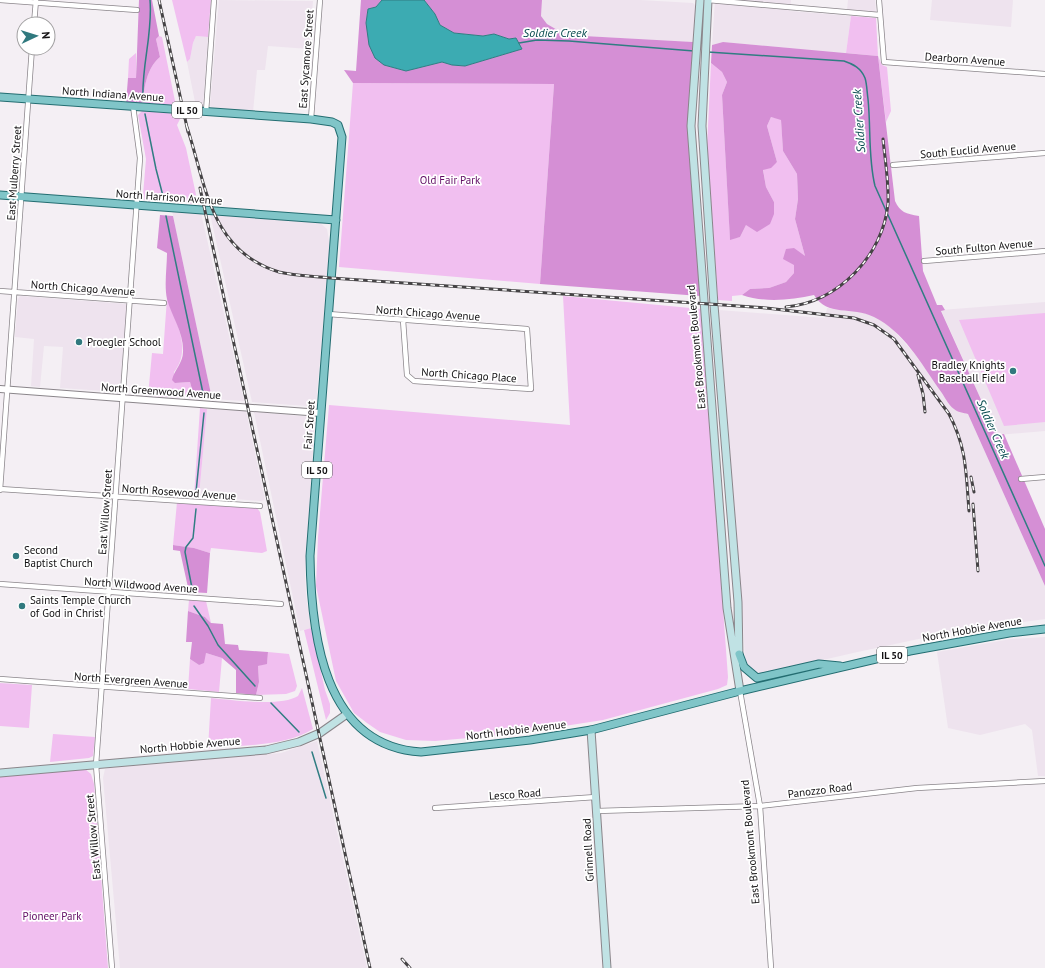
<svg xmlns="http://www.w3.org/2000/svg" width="1045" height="968" font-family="'PT Sans',sans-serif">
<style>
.built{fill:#eee3ee}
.green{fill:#f1bff0}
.forest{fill:#d58fd5}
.water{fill:#3cabb2;stroke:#307d82}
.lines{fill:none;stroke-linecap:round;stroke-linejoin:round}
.stream{stroke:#307d82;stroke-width:1.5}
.minor-casing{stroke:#8a858a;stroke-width:6}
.tertiary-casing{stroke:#8a858a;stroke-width:8}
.secondary-casing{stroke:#8a858a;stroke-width:9}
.primary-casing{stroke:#236d71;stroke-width:9}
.minor{stroke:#fff;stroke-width:4.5}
.tertiary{stroke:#fff;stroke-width:6}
.secondary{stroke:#c0e2e4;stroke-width:7}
.primary{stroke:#80c5c8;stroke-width:7}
.rail-casing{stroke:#454345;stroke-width:3}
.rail{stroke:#fff;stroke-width:1.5;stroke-dasharray:4.5;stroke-linecap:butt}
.poi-dot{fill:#30797e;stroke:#fff;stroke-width:1.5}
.labels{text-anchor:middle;stroke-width:3.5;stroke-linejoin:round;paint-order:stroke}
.shield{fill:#fff;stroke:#5a585a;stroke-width:1}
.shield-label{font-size:10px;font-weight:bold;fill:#131113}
.street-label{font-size:11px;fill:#131113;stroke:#fff}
.park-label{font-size:11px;fill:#610c64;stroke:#fff}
.poi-label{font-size:11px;fill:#131113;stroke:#fff;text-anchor:start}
.water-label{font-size:12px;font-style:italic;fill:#084b4f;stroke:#fff}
</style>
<rect width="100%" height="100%" fill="#f4eff4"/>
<!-- built -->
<path class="built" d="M219,0L313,1L309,49L268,46L265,70H257L253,112L213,108L210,106Z
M542,0H640L693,3L697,7L693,42L566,35L547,24L541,16Z
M715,0H791L790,11L851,16L846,53L723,42L712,45Z
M848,0H875L876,12L847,10Z
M932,0H1013L1011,27L930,20Z
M196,36L208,37L203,106L201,108L196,107L187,62L190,59L193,43Z
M172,211L201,213L244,401L212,399Z
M210,214L319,222L327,229L330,247L316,405L307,406L252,402Z
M20,296L127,304L120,392L60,388L63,347L44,346L40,387L31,386L34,339L15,337L18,299Z
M1045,302V431L997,435L941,310Z
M827,308L855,310L873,316L890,326L968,414L1045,586V619L956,631L853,653L763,674H757L749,668L745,660L742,604L719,310L825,318Z
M207,409L246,411L265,500L260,501L199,496Z
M254,412L312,417L315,421L305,573L306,595L311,628L300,631Z
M1045,637V776H1038L1032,730L1025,724L980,735L948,728L937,652L1011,639Z
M317,741L367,968H120L103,778L105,769L110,768L281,753Z"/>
<!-- green -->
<path class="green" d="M172,0H211L208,37L196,36L193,43L190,59L187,62Z
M851,16L876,18L878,56L882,65L887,67L891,111L886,122L878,56L846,53Z
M159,36L162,37L176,106L142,104C145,87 146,69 160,57L156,39Z
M136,53V78H128L129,59Z
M711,63L722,72L727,82L722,95L730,239L740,237L746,225L774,202L766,187L763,169L777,162L767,126L771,117L781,119L783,151L797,174L798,199L795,219L805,256L794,265V273L786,282L769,288L750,289L742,295L732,296V301L718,300L707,147Z
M353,83L554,84L540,284L339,267Z
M142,111L178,114L180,119L177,125L186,148L198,204L144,200L143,195L146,159L138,115Z
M563,296L701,309L728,677L727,685L718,689L603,720L513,734L435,741L406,740L380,732L367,723L354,713L336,681L316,586L318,537L329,405L570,425Z
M167,298C176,322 192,349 174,372L175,383L190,382L193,393L211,394L212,399L148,396L152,353L163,354Z
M1045,313V422L1004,426L959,320Z
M200,408L207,409L199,496H194Z
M177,502L257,508L260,512L267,551L262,553L211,548L210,553L194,548L173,545Z
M189,600L206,601L211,623L205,617L188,611Z
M311,628L325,690L330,704V713L326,720L304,630Z
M268,652L289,654L297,686L295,691L286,694L256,695L259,682L258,666L267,663Z
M206,653L222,658L219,692L188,689L190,659L199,665Z
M0,683L32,685L29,728L0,726Z
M302,688L313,729C285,747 240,745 208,748L211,698C232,700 281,707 298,696Z
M53,734L95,737L93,756L89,758L50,762Z
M85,769L91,774L94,784L108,968H0V777Z"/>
<!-- forest -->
<path class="forest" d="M139,0H152L159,36L156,39L160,57C146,69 145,87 142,104L126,103L128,78H136Z
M361,0H382L376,7L368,9L366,23L384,65L406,71L442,62L452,65L465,66L522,49L516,38L509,39L494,34L483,36L454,33L440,25L435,14L424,0H542L541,16L547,24L566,35L693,42L688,123L700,296L540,284L554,84L353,83L344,70L356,71Z
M723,42L878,56L895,201C900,212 906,214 919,216L923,271L937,305H942L945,310L941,311L997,435L1004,434L1045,529V586L968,414C964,413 957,412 954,409C948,405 944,395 939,389C921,363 904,332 874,317C852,306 827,317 814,295C791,300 765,303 742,295L750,289L769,288L786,282L794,273V265L783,259L786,249L794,248L805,256L795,219L798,199L797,174L783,151L781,120L771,117L767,126L777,162L771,168L763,170L766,187L774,202V214L770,224L757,232L746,225L740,237L730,240L722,95L727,82L722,72L711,63L712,45Z
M160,215L173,216L211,394L193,393L190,382L175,383L172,380C174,370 183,363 183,352C184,333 172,317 167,299C164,285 167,267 167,253L157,248Z
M173,545L194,548L210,553L207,593L189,592L180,551L173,550Z
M188,611L205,617L211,623L223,624L225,644L238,645L239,650L268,652L267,664L258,666L259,682L256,695L236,693V670L222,658L206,653L204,663L199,665L190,659L192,642H186Z"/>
<!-- water -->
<path class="water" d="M382,0H424L435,14L440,25L454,33L483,36L494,34L509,39L516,38L522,49L465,66L452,65L442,62L406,71L384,65L375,58L369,45L366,23L368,9L376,7Z"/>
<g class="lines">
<!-- stream -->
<path class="stream" d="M519,43L537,40L569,41L694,51
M708,52L844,61C853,64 861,68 865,78C867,84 867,93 868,99C871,128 868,158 875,186L1045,566
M143,101C141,67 153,34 150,0
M145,114L156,169L163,196
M166,216L203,393
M196,492L204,413
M192,588L185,552L186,547L193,538L196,509
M194,606L208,626L218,645L255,686
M271,703L299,732
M312,752L326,798"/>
<!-- minor casing -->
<g class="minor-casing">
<path id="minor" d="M0,0L137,10
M708,0L880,15
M879,0L884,62L1045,74
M34,24L36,0
M206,112L214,0
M311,119L320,0
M893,165L1045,153
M924,261L1045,251
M0,291L164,303
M328,314L527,329L531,389L414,381L407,375L403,320
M1021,479L1045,477
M0,489L260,506
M0,490L32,48
M0,584L281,604
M0,679L260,698
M740,691L760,806L771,968
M435,808L596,797
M597,811L760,806L917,788L1045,781
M112,968L96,765L140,158L133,106"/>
</g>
<!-- tertiary casing -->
<g class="tertiary-casing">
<path id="tertiary" d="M0,389L321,413"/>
</g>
<!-- secondary casing -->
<g class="secondary-casing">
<path id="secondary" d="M700,0L691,126L727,608L740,691
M708,0L702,126L714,305L738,602L739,659
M591,730L607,968
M0,773L266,750L299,742L320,733L347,714"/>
</g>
<!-- primary casing -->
<g class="primary-casing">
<path id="primary" d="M0,97L311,119L332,122L338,125L342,137L310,556C311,633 323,746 421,752L530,740L591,730L740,691L910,651L1009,633L1045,629
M0,195L336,220
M739,654L744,667L757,678L819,664L840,666"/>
</g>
<!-- minor -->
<use href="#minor" class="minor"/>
<!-- tertiary -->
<use href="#tertiary" class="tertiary"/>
<!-- secondary -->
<use href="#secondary" class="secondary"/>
<!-- primary -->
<use href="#primary" class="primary"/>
<!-- rail casing -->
<g class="rail-casing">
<path id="rail" d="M159,0L188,132
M187,127C206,185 210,251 279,272C296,276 314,276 331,278L766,308L854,318L874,325L894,339L949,414C967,448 966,474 969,511
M200,188L370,968
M786,307C839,302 883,255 888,204C889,182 885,160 883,139
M918,375L923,394L925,412
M971,477L974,492
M973,504L978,571
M402,959L410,968"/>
</g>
<!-- rail -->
<use href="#rail" class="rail"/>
</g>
<!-- markers -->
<g class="poi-dot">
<circle cx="79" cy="342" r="4"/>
<circle cx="1013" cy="371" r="4"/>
<circle cx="16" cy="556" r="4"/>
<circle cx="22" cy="606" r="4"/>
</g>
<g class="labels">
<!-- shield labels -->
<g class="shield">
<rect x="172" y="102" width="30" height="16" rx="3"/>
<rect x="302" y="462" width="30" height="16" rx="3"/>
<rect x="877" y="647" width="30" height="16" rx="3"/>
</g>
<g class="shield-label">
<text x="187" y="114">IL 50</text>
<text x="317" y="474">IL 50</text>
<text x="892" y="659">IL 50</text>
</g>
<!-- street labels -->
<g class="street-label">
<text transform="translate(306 59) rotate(-86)" y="4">East Sycamore Street</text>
<text transform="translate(965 59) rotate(4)" y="4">Dearborn Avenue</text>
<text transform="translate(113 94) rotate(4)" y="4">North Indiana Avenue</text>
<text transform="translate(968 150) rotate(-5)" y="4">South Euclid Avenue</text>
<text transform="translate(14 173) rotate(-86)" y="4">East Mulberry Street</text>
<text transform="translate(169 197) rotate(4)" y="4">North Harrison Avenue</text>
<text transform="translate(984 247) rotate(-5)" y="4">South Fulton Avenue</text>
<text transform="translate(83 288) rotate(4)" y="4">North Chicago Avenue</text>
<text transform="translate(428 313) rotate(4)" y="4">North Chicago Avenue</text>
<text transform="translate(696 347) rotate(-95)" y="4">East Brookmont Boulevard</text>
<text transform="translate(469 375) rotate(4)" y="4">North Chicago Place</text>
<text transform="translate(161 391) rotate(4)" y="4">North Greenwood Avenue</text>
<text transform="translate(309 425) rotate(-86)" y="4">Fair Street</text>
<text transform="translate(179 492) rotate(4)" y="4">North Rosewood Avenue</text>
<text transform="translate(105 512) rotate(-86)" y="4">East Willow Street</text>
<text transform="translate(141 585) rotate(4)" y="4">North Wildwood Avenue</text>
<text transform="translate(972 629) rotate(-10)" y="4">North Hobbie Avenue</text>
<text transform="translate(131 680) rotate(4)" y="4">North Evergreen Avenue</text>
<text transform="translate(516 730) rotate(-7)" y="4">North Hobbie Avenue</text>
<text transform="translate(190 745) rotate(-5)" y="4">North Hobbie Avenue</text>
<text transform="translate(820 790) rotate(-7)" y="4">Panozzo Road</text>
<text transform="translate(515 794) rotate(-4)" y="4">Lesco Road</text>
<text transform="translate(93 837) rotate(-95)" y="4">East Willow Street</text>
<text transform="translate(750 842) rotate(-95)" y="4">East Brookmont Boulevard</text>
<text transform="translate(588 850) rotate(-93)" y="4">Grinnell Road</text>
</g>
<!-- park labels -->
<g class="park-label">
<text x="450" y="184">Old Fair Park</text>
<text x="52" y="920">Pioneer Park</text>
</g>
<!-- poi labels -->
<g class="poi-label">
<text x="87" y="346">Proegler School</text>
<text x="1005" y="369" text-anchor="end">Bradley Knights<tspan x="1005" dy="13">Baseball Field</tspan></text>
<text x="24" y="554">Second<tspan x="24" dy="13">Baptist Church</tspan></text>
<text x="30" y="604">Saints Temple Church<tspan x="30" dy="13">of God in Christ</tspan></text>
</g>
<!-- water labels -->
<g class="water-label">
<text x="555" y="37">Soldier Creek</text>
<text transform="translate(859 121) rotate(-94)" y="4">Soldier Creek</text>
<text transform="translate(993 429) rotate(66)" y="4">Soldier Creek</text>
</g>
</g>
<!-- north arrow -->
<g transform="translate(36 36) rotate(86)"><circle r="19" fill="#ffffff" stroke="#a1a0a1"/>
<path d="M0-3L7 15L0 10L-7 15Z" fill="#30797e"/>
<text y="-6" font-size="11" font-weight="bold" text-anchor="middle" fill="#131113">N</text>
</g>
</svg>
